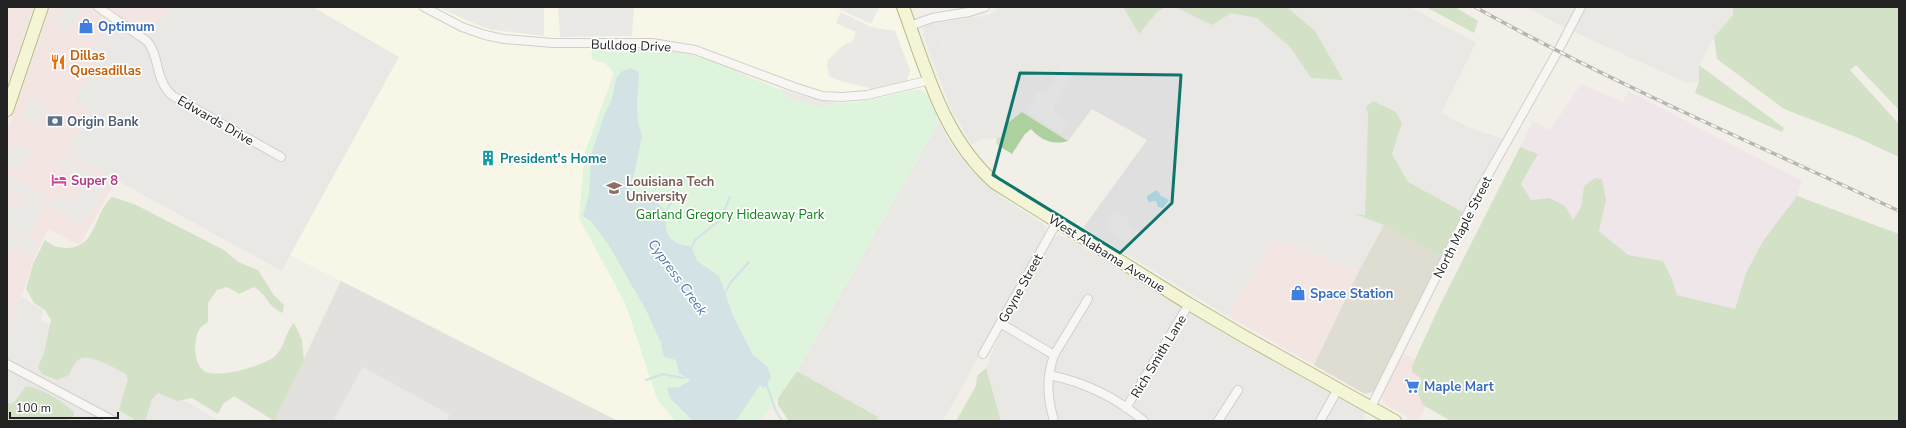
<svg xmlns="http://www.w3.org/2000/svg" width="1906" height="428" font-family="'Nunito Sans',sans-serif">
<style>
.residential{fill:#e0dfdf}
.commercial{fill:#f2dad9}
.industrial{fill:#ebdbe8}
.education{fill:#ffffe5}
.religious{fill:#d0d0d0}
.construction{fill:#c7c7b4}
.forest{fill:#add19e}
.park{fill:#c8facc}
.parking{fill:#e2e2e2;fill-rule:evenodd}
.water{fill:#aad3df}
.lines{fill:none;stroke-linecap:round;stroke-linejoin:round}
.stream{stroke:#aad3df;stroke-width:2}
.street-casing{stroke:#a9a9a9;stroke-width:10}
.secondary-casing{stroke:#707d05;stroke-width:14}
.street{stroke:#fff;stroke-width:8}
.secondary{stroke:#f7fabf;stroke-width:12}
.rail-casing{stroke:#707070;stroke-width:3.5}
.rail{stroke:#fff;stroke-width:2;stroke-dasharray:6;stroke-linecap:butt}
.marked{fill:none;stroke:#0f766e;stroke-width:3;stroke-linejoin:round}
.labels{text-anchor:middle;stroke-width:3.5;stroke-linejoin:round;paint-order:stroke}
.shop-label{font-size:13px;font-weight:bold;fill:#366cbe;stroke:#fff;text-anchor:start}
.street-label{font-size:13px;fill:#222;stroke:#fff}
.food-label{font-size:13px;font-weight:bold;fill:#c56008;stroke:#fff;text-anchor:start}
.service-label{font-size:13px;font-weight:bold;fill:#4e5e75;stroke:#fff;text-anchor:start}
.culture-label{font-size:13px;font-weight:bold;fill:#0d838f;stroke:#fff;text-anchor:start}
.hotel-label{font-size:13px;font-weight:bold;fill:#b23c85;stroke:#fff;text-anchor:start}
.education-label{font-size:13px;font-weight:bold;fill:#785e54;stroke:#fff;text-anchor:start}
.park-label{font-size:13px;fill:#0c8416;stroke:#fff}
.water-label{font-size:14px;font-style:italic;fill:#4a7aab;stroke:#fff}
</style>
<rect width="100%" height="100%" fill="#f2efe9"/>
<!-- residential -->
<path class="residential" d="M174,7H313L399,57L282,271L67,153L90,111L74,102L120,18L142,34Z
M999,7H1123L1139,34L1155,7H1410L1476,43L1441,113L1472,129L1504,139L1466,213L1407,182L1392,154L1402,123L1366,107L1368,115L1365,215H1356L1384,225L1359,271L1273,239L1228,316L1083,228L1147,140L1092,109L1068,141L1022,112L1006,124L1001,138L981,139L972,145L950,107L923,35L924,28L927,24L990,15Z
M1526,7H1576L1565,28Z
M1585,7H1733V15L1714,37L1699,65V81L1687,83L1572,31Z
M939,121L946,137L970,170L999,196L1042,223L1045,227L1046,231L955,400L942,421H877L878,417L797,371Z
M1059,235L1072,241L1240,343L1366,413L1362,421H1001L986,368L999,336L1052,238Z
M21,297L43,310L41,320L220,421H7V332Z"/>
<!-- commercial -->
<path class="commercial" d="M7,7H34L7,87Z
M50,7H174L142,34L120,18L74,102L90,111L67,153L116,180L80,245L48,229L34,259L15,315L7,332V132Z
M1273,239L1359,271L1314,365L1228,316Z
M1403,353L1414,359L1412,366L1421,378L1423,405L1426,407L1418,421H1413L1385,404L1383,401L1382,394Z"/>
<!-- industrial -->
<path class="industrial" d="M1581,84L1623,102L1628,91L1802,181L1797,196L1763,241L1746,273L1735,309L1677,295L1672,279L1663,261L1628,255L1599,231L1606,200L1584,186L1581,207L1573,221L1549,198L1531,200L1521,185L1538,154L1520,147L1533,121L1550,130Z"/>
<!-- education -->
<path class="education" d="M313,7H896L939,121L797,371L760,421H618L290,255L399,57Z"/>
<!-- religious -->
<path class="religious" d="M341,281L618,421H274Z"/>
<!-- construction -->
<path class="construction" d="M1384,225L1444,257L1377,387L1372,392L1365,394L1314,365L1359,271Z"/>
<!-- forest -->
<path class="forest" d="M1123,7H1166L1157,12L1139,34Z
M1176,7H1287L1315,31L1343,80L1311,78L1291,48L1257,18L1231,13L1212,25Z
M1426,7H1455L1478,21L1474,33Z
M1733,7H1899V110L1856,65L1850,70L1899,124V157L1856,137L1784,109L1717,59L1714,37L1733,15Z
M1699,65L1784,128L1782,132L1695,93L1699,81Z
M1373,101L1396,112L1402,123L1392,154L1408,182L1463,212L1441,256L1384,225L1354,214L1365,215L1368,115L1366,107Z
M1022,112L1068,141C1053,145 1042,141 1031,129L1025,134L1012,154L996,144L997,138L1001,137L1006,124Z
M1520,147L1538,154L1521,184L1531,200L1549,198L1565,206L1573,220L1581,207L1584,186L1595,178L1602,179L1606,200L1599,231L1628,255L1663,261L1672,279L1677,295L1735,309L1746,273L1763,241L1797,196L1899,234V420L1451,421L1423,405L1417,391L1421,378L1412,372V366L1439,307Z
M112,197L134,204L224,250L238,262L258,270L273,294L284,305L283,313C266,306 269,296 254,287L239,294L227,287L217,290L208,303V322C205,324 200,327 199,330C193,341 193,366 206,372C221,378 262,366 274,357C285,348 285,332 294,323L302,340L304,360L274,421L234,396L223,404L218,414L192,398L177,401L158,393L152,399L145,421H137L119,410L128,379L126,374C116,369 92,355 82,358C75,360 72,369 69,375L58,380L42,374L38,367L44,353L51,320L45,310L34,303L26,289L33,264L45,240C52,246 59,248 68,248C98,246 93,213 112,197Z
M986,368L1001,421H956L976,386L977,376Z
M797,371L878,417L877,421H789L778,405V398Z
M26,386C44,389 60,400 74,412V416L66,421H7V402L11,404C17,401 21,392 26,386Z"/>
<!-- park -->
<path class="park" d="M591,46C629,48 667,47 702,58C747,73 790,100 837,103C864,104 891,94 918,89C931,92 935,110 939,121L797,371L760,421H675L657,399L626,305L579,218L585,152L614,73L605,63L592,60Z"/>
<!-- parking -->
<path class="parking" d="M62,7H78L81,9L74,22L70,21L73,22L68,31L52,21L54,15L61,18L65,15L64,12L60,10Z
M438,7H544V36L492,30L475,24Z
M558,7H634L632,36L560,37Z
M840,7H879L871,24L839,9Z
M1083,7H1105L1053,111L1069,121L1062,134L1027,112L1037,92L1048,90L1053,84L1057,75L1060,55Z
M1603,7H1625L1634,12L1637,11L1639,7L1662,8L1681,7L1672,23L1667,22L1664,25V29L1696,47L1679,77L1661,67L1670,50L1677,51L1675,44L1673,45L1670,49L1601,11Z
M841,12L871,27L895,31L910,70L907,82L871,90L869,88L840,81L829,76L827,64L828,60L841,47L847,43L852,42L856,32L836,23Z
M1010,15L1019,22L1060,41L1056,44L1013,23L1007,18Z
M108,27L112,29L99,52L91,49Z
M994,35L1011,38L1007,67L990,64Z
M940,36H953L951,60L941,58L939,56Z
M993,79L1011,82L1005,119L987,116Z
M779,88L800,95L836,103L818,106L788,98Z
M32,96L41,109H47L39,124H32L25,119L23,112Z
M12,145L33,151L27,160L22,158L26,162L21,172L7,161V155Z
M939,146L964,180L961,183L976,200H978L982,196L998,209L1019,221L1021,223L1018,228L1019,231L1024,225L1032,230L1029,236L1035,240L990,320L983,317L959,363L963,366L934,421H910L944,359L951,361L950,357L941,353L937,354L942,357L907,421H891L885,416L816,378L810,370V360L911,173L917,166L929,159L926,152ZM927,169H934L940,172L953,188L948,192L979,220L988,227L992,223L995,231L994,233L989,231L952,298L956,301L948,305L942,303L945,298L883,264L878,270L874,261L875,254L886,233L893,235L926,176L921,173ZM1007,233L1014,236L1015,244L1009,241L968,315L974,318L971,320L962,315L961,311L966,313L1007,240L1002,237ZM870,276L876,277L873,282L955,327L959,322L965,334L961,343L956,347H950L949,346L951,342L867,295L863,300L858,293V288L863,279ZM851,305L858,307L856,312L862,316L917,346L920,341L926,347L927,355L922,353L895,402L899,405L897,408H887L889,403L869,391L866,397H864L866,390L824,367L821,373L817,369L816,361L841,313L846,307Z
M60,155L108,181L83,224L48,205L51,199L63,197L79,205L80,203L75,201L85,183L92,186L93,184L91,181L81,175L55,163Z
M7,175L47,198L28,237L7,225V203L18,209L22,206L26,199L7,187Z
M1114,209L1130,219L1127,225L1153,240L1145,252L1107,230L1110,224L1105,221Z
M7,227L39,245L33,255L13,244L7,255Z
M363,367L450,415L447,421H333Z
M1317,396L1326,401L1313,421L1306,417Z"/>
<!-- water -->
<path class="water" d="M630,68L639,72C638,93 634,116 642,136L631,189L638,193L653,194L658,203L667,212C663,232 668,245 691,246L697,261L719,276L733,316L753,355L767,366L771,377L764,389L760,385L736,421H693L670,398L667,388L679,387L688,382L690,379L679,373L676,360L665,357L663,354L661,343L646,310L608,244L592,222L583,216L589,195L591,155L604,116L612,99L616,79L621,72Z
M1157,190L1161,196L1169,200L1163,208L1158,207L1156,201L1149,202L1147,199V196Z"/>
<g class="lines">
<!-- stream -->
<path class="stream" d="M682,187L685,178
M664,213L679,192
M691,249L695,240L720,220L730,197
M723,296L731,282L749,262
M646,380L663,374L682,378L689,377
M766,383L775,409L782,421"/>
<!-- street casing -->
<g class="street-casing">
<path id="street" d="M98,7L147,41C161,58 154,80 173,96L281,157
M424,7L462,27L485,35L504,39L553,43H652L695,50L794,87L822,96L842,97L867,95L930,80
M910,26L932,18L969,12L985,7
M1000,323L1054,355
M983,354L1057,222
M7,364L114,421
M1049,375C1084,382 1117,398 1144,421
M1371,407L1480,189L1558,51L1581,7
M1126,408L1189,304
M1054,421C1047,396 1046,379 1054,355L1088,299
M1218,421L1238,390
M1320,421L1338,389"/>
</g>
<!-- secondary casing -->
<g class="secondary-casing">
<path id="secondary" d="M903,7C926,69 943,138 995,183L1189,304L1245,337L1395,421
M7,110L42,7"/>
</g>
<!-- street -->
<use href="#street" class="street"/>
<!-- secondary -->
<use href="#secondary" class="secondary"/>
<!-- rail casing -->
<g class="rail-casing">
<path id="rail" d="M1475,7C1612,83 1757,145 1899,211"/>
</g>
<!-- rail -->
<use href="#rail" class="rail"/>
</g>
<!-- marked area -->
<path d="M0 0H1906V428H0ZM1020,73L1181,75L1172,203L1120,253L993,175Z" fill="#f2efe9" fill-opacity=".55" fill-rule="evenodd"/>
<path class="marked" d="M1020,73L1181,75L1172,203L1120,253L993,175Z"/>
<!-- icons -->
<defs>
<g id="shop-bare" transform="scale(1.2)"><path d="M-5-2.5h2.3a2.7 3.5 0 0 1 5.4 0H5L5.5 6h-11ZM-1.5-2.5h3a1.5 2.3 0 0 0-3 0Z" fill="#3f7fe0" stroke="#fff" stroke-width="2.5" paint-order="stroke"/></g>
<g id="restaurant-bare" transform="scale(1.2)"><path d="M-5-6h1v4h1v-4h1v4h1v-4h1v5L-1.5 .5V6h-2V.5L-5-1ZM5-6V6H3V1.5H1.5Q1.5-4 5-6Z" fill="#e8710a" stroke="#fff" stroke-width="2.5" paint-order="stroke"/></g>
<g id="bank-bare" transform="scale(1.2)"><path d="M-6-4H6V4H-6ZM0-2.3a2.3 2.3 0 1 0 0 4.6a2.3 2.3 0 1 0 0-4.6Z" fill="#5c6f8a" stroke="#fff" stroke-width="2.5" paint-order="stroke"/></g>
<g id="building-bare" transform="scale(1.2)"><path d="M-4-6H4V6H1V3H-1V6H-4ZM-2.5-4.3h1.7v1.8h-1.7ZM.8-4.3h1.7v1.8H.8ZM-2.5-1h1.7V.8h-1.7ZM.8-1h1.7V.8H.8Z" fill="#0f9aa8" stroke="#fff" stroke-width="2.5" paint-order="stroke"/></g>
<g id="hotel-bare" transform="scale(1.2)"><path d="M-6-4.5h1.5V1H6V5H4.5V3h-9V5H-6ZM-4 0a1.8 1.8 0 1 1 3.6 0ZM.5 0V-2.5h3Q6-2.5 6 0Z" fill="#d1479c" stroke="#fff" stroke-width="2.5" paint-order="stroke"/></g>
<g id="university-bare" transform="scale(1.2)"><path d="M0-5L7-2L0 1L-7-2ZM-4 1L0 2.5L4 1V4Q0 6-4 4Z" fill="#8d6e63" stroke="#fff" stroke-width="2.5" paint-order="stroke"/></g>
<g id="supermarket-bare" transform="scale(1.2)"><path d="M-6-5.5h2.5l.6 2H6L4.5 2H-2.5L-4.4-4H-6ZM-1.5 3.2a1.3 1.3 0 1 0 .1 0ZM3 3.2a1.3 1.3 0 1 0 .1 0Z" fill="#3f7fe0" stroke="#fff" stroke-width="2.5" paint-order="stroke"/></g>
</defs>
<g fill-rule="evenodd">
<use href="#shop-bare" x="86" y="26"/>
<use href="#restaurant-bare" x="58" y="62"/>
<use href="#bank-bare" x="55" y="121"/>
<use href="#building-bare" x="488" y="158"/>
<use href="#hotel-bare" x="59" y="180"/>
<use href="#university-bare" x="614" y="188"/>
<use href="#shop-bare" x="1298" y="293"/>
<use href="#supermarket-bare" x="1412" y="386"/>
</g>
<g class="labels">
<!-- shop labels -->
<g class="shop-label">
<text x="98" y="31">Optimum</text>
<text x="1310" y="298">Space Station</text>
<text x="1424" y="391">Maple Mart</text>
</g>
<!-- street labels -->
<g class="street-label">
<text transform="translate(631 45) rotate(2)" y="5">Bulldog Drive</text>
<text transform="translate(216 120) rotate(30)" y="5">Edwards Drive</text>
<text transform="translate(1462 227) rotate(-63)" y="5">North Maple Street</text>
<text transform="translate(1107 253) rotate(32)" y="5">West Alabama Avenue</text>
<text transform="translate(1020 288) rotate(-61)" y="5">Goyne Street</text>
<text transform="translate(1158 356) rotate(-59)" y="5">Rich Smith Lane</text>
</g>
<!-- food labels -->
<g class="food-label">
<text x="70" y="60">Dillas<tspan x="70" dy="15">Quesadillas</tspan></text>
</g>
<!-- service labels -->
<g class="service-label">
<text x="67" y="126">Origin Bank</text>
</g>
<!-- culture labels -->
<g class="culture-label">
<text x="500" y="163">President's Home</text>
</g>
<!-- hotel labels -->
<g class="hotel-label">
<text x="71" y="185">Super 8</text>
</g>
<!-- education labels -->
<g class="education-label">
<text x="626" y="186">Louisiana Tech<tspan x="626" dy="15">University</tspan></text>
</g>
<!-- park labels -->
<g class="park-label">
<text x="730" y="219">Garland Gregory Hideaway Park</text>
</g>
<!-- water labels -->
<g class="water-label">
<text transform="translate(678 277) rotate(54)" y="5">Cypress Creek</text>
</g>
</g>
<!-- border -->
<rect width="1906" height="428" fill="none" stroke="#222222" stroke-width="16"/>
<!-- scale -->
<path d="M10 412v6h108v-6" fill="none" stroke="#222222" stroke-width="2"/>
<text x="16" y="412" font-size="12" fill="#222222" stroke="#ffffff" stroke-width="3" paint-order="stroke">100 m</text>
</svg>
